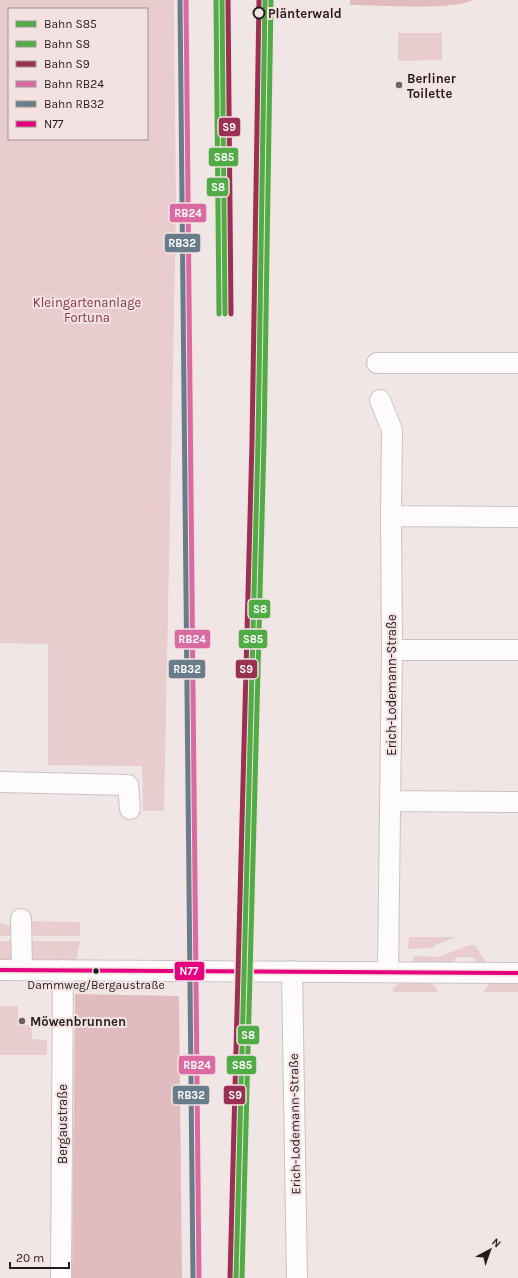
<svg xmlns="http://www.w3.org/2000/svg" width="518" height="1278" font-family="Karla,sans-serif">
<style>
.green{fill:#e9cccd;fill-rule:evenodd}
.forest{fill:#e0bcbe}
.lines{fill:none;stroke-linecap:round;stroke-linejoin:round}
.minor-casing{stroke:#cbc3c3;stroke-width:22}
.minor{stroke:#fdfbfb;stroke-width:20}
.bus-1-casing{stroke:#f4e2e3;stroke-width:7}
.bus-1{stroke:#e5007d;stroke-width:4}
.rail-1-casing{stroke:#f4e2e3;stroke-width:8}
.rail-2-casing{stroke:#f4e2e3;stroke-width:8}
.rail-3-casing{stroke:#f4e2e3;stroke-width:8}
.rail-4-casing{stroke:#f4e2e3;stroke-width:8}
.rail-5-casing{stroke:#f4e2e3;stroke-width:8}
.rail-1{stroke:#50ac45;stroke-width:5}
.rail-2{stroke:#50ac45;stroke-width:5}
.rail-3{stroke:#9a3052;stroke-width:5}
.rail-4{stroke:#da6ba2;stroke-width:5}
.rail-5{stroke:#697c8a;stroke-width:5}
.stop-dot{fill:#f4e2e3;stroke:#231c1d;stroke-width:2}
.poi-dot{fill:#6b6363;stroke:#f4e2e3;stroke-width:1.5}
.bus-dot{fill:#231c1d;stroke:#f4e2e3;stroke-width:1.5}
.labels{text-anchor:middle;stroke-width:4;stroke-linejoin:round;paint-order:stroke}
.bus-label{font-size:12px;fill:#231c1d;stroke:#f4e2e3}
.stop-label{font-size:13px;font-weight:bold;fill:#231c1d;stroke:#f4e2e3;text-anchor:start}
.poi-label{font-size:13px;font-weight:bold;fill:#231c1d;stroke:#f4e2e3;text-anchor:start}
.park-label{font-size:13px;fill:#813a44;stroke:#f4e2e3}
.street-label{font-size:13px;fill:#231c1d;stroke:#f4e2e3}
.line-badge{stroke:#f4e2e3;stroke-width:1.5}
.badge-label{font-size:11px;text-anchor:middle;font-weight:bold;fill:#fff}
</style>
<rect width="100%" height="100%" fill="#f0e6e6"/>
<!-- green -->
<path class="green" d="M0,0H174L176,213L164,811H143L142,766L48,765V644L0,643ZM9,9H147V139H9Z
M398,33H442V60L398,61Z
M25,921L80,922V936H26Z
M0,923L10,926L16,936H0Z
M409,937H456L433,946V948L408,949Z
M0,941H16L14,960H0Z
M25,941H79L80,942L76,960H29Z
M470,945H475L487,963H479L472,957H458L452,963L414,962L413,956L438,957Z
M400,983H431L437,989V992H393V988Z
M489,983H518V992H484Z
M0,1006H18V1025H32V1039L47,1040V1055H0Z"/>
<!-- forest -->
<path class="forest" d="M350,0H473C449,11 380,5 350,5Z
M75,994L179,996L182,1278H72Z"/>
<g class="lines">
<!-- minor casing -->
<g class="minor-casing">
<path id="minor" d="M377,363H518
M380,400L392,430L391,516L392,650L388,972
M391,516L518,517
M392,650H518
M0,782L128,785L130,809
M390,801L518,802
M21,919L22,970
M0,970L518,973
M292,971L297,1278
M61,1278L63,970"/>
</g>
<!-- minor -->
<use href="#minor" class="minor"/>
<!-- bus-1 casing -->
<g class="bus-1-casing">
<path id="bus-1" d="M0,970L518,973"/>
</g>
<!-- bus-1 -->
<use href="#bus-1" class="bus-1"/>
<!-- rail-1 casing -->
<g class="rail-1-casing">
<path id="rail-1" d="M222,0L225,314
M236,1278L258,442L265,0"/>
</g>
<!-- rail-2 casing -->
<g class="rail-2-casing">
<path id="rail-2" d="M216,0L219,314
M242,1278L264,442L271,0"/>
</g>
<!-- rail-3 casing -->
<g class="rail-3-casing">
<path id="rail-3" d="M228,0L231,314
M230,1278L252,442L259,0"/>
</g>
<!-- rail-4 casing -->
<g class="rail-4-casing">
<path id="rail-4" d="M186,0L199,1278"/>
</g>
<!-- rail-5 casing -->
<g class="rail-5-casing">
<path id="rail-5" d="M180,0L193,1278"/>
</g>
<!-- rail-1 -->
<use href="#rail-1" class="rail-1"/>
<!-- rail-2 -->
<use href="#rail-2" class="rail-2"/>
<!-- rail-3 -->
<use href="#rail-3" class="rail-3"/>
<!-- rail-4 -->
<use href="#rail-4" class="rail-4"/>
<!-- rail-5 -->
<use href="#rail-5" class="rail-5"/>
</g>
<!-- markers -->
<circle class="stop-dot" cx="259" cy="13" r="5.5"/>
<g class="poi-dot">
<circle cx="399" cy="85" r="4"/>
<circle cx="22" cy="1021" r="4"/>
</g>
<circle class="bus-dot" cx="96" cy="971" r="3.5"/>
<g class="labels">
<!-- bus labels -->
<g class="bus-label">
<text x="96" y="989">Dammweg/Bergaustraße</text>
</g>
<!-- stop labels -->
<g class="stop-label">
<text x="268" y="18">Plänterwald</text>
</g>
<!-- poi labels -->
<g class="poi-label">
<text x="407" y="83">Berliner<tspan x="407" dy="15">Toilette</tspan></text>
<text x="30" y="1026">Möwenbrunnen</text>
</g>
<!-- park labels -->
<g class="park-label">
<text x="87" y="307">Kleingartenanlage<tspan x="87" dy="15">Fortuna</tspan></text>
</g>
<!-- street labels -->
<g class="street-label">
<text transform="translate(391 685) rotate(-90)" y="5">Erich-Lodemann-Straße</text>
<text transform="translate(62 1124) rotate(-90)" y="5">Bergaustraße</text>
<text transform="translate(294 1124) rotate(-91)" y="5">Erich-Lodemann-Straße</text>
</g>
</g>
<g class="line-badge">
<rect x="218" y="117" width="23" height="20" rx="4" fill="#9a3052"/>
<rect x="208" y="147" width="31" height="20" rx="4" fill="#50ac45"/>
<rect x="206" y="177" width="23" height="20" rx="4" fill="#50ac45"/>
<rect x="169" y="203" width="38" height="20" rx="4" fill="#da6ba2"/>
<rect x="164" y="233" width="37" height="20" rx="4" fill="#697c8a"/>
<rect x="248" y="599" width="23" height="20" rx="4" fill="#50ac45"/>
<rect x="174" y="629" width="37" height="20" rx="4" fill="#da6ba2"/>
<rect x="238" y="629" width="30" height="20" rx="4" fill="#50ac45"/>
<rect x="168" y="659" width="38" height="20" rx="4" fill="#697c8a"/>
<rect x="235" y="659" width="23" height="20" rx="4" fill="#9a3052"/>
<rect x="174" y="961" width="31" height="20" rx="4" fill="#e5007d"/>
<rect x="237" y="1025" width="23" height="20" rx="4" fill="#50ac45"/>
<rect x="178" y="1055" width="38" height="20" rx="4" fill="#da6ba2"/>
<rect x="226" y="1055" width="31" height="20" rx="4" fill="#50ac45"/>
<rect x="172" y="1085" width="38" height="20" rx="4" fill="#697c8a"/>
<rect x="223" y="1085" width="23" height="20" rx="4" fill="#9a3052"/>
</g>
<g class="badge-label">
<text x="229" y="131">S9</text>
<text x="224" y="161">S85</text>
<text x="218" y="191">S8</text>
<text x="188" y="217">RB24</text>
<text x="182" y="247">RB32</text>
<text x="260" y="613">S8</text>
<text x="192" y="643">RB24</text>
<text x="253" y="643">S85</text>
<text x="187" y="673">RB32</text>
<text x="246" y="673">S9</text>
<text x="189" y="975">N77</text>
<text x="248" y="1039">S8</text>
<text x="197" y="1069">RB24</text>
<text x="242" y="1069">S85</text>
<text x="191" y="1099">RB32</text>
<text x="235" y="1099">S9</text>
</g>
<!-- legend -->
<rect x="8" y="8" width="140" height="132" fill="#f4e2e3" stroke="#a09394"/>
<rect x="16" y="21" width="20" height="6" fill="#50ac45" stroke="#a09394"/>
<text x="44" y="28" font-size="12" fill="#231c1d">Bahn S85</text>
<rect x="16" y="41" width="20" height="6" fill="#50ac45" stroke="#a09394"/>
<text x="44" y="48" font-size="12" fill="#231c1d">Bahn S8</text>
<rect x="16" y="61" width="20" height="6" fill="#9a3052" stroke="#a09394"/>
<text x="44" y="68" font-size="12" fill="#231c1d">Bahn S9</text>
<rect x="16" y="81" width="20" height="6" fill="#da6ba2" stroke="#a09394"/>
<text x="44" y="88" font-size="12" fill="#231c1d">Bahn RB24</text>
<rect x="16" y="101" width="20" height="6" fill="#697c8a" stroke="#a09394"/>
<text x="44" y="108" font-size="12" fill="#231c1d">Bahn RB32</text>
<rect x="16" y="121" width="20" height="6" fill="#e5007d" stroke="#a09394"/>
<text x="44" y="128" font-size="12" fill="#231c1d">N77</text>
<!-- north arrow -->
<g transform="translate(490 1250) rotate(41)" stroke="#f4e2e3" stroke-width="3" paint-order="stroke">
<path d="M0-3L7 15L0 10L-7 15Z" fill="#231c1d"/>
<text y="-6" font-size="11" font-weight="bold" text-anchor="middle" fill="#231c1d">N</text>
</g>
<!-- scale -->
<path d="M10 1262v6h59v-6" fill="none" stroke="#231c1d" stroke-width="2"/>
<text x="16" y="1262" font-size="12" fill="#231c1d" stroke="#f4e2e3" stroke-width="3" paint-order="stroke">20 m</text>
</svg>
